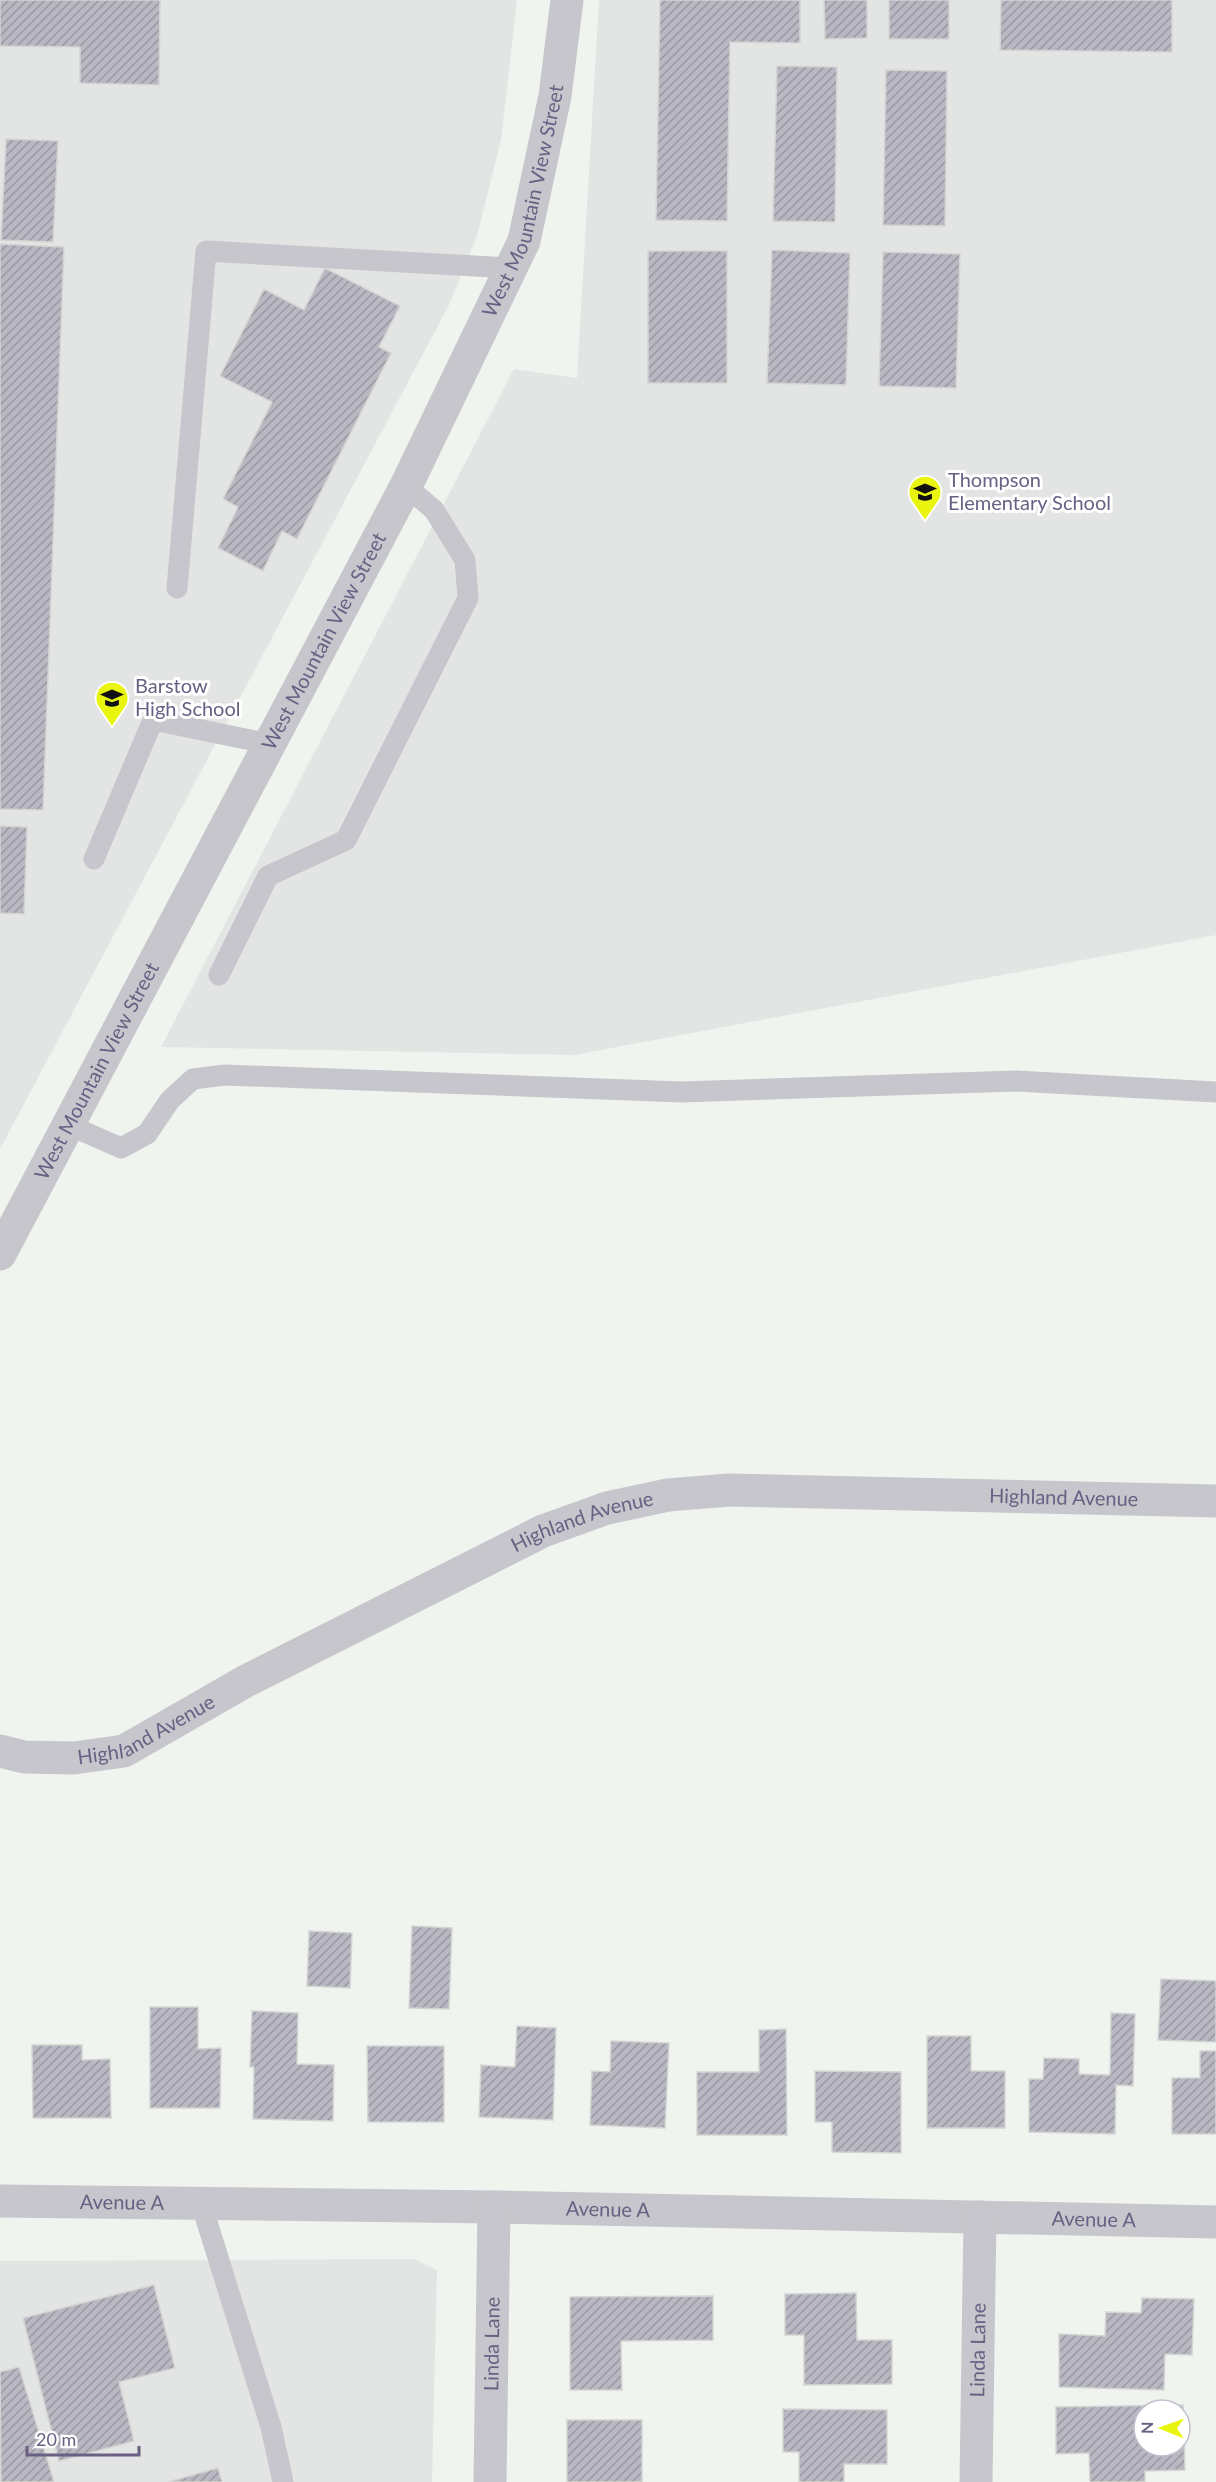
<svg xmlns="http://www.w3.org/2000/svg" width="1216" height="2482" font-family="Lato,sans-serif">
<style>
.built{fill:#e2e5e3}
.building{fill:url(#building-hatch);stroke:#d3d5d2;stroke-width:1.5;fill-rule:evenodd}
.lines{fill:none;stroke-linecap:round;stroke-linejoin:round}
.service{stroke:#c7c6cc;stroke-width:21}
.minor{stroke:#c7c6cc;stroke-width:33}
.tertiary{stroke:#c7c6cc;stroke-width:33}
.labels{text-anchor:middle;stroke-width:6;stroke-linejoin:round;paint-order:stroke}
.street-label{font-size:20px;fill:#696084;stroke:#fff}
.poi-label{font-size:20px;fill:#696084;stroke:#fff;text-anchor:start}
</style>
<defs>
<pattern id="building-hatch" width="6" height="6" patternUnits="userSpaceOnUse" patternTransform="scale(1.5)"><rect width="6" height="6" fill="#b9b7c2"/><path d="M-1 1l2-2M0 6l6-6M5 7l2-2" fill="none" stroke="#9a98a3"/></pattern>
</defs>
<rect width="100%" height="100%" fill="#f0f4ef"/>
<!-- built -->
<path class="built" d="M0,0H517L501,140L477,236L449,305L0,1149Z
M599,0H1216V935L574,1055L161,1047L514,369L577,378Z
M414,2259L437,2270L432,2482H0V2261Z"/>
<!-- building -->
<path class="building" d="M0,0H160L159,85L80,83V47L0,46Z
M660,0H800V43L730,42L727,221L656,220Z
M824,0H867V38L825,39Z
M889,0H949V39H889Z
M1001,0H1172V52L1000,50Z
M777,66L837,67L835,222L773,221Z
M886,70L947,71L945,226L883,225Z
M6,139L58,141L53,242L1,240Z
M0,244L64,247L43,810L0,809Z
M772,250L850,253L846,385L767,383Z
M648,251H727V383H648Z
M883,252L960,254L956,388L879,386Z
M325,268L400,306L379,347L391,353L297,539L282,531L263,571L218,548L238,507L223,499L272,402L220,376L264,289L304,310Z
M0,826L27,827L24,914L0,913Z
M412,1926L452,1928L449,2009L409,2008Z
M309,1931L352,1933L350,1988L307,1986Z
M1161,1979L1216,1981V2042L1158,2040Z
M150,2007H198V2049L221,2048L220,2108H150Z
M252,2011L298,2013L297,2064L334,2065L333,2121L253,2119L254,2067H250Z
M1111,2013L1135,2014L1133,2086L1116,2085L1115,2134L1029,2132V2079H1043L1044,2058L1079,2059V2074L1110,2075Z
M517,2026L556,2028L553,2120L479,2117L481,2065L515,2067Z
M786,2029L787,2135H697V2072H759V2030Z
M927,2036H971V2071H1005V2128H927Z
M611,2041L669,2043L665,2128L590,2125L592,2071L610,2072Z
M32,2045H82V2060L110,2059L111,2118H33Z
M367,2046H444V2122H368Z
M1200,2051H1216V2134H1172V2078H1200Z
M815,2071L901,2072V2153L832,2152V2122H815Z
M154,2285L175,2368L119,2382L134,2441L59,2461L23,2318Z
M856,2293L857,2340H892V2384L804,2385V2335H785V2294Z
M713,2296V2340L621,2341L622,2390H570V2297Z
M1142,2298L1194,2299L1192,2355L1165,2354L1164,2390L1059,2387V2334L1105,2336L1106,2312L1141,2313Z
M19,2367L54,2482H1L0,2372Z
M1183,2405L1185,2470L1145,2471V2482H1090L1089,2453L1056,2454V2407ZM1144,2410H1180V2446H1144Z
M783,2409L887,2410V2464H844V2482H799V2452H783Z
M567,2420H642V2482H567Z
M218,2468L222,2482H168Z"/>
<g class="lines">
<!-- service -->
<path class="service" d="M177,588L206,251L511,268
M94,859L153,720L270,744
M219,975L268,876L346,840L468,598L465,560L434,510L406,486
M69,1125L121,1148L147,1134L170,1100L193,1079L225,1075L682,1092L1016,1081L1216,1092
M201,2203L271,2427L283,2482"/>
<!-- minor -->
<g class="minor">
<path id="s1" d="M0,1751L24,1757L74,1758L124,1751L246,1681L543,1531L607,1508L668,1495L729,1490L1216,1501"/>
<path id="s2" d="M0,2201L494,2207L1216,2222"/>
<path id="s3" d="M490,2482L494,2207"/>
<path id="s4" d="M976,2482L980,2217"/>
</g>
<!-- tertiary -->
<path class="tertiary" id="s5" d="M0,1254L406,486L524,241L555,96L567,0"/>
</g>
<!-- icons -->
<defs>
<g id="school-pin" transform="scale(1.725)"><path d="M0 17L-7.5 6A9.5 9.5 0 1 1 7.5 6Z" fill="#e9f40f" stroke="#fff"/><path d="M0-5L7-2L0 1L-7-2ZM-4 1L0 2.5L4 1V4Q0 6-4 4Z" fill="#111"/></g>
</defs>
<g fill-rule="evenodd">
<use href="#school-pin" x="925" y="492"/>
<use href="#school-pin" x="112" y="698"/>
</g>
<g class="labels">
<!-- street labels -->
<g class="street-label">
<text dy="7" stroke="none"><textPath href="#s5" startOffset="1179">West Mountain View Street</textPath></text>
<text dy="7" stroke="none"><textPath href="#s5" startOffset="693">West Mountain View Street</textPath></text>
<text dy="7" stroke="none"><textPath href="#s5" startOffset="207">West Mountain View Street</textPath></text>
<text dy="7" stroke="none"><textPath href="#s1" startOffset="1125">Highland Avenue</textPath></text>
<text dy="7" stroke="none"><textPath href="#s1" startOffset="639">Highland Avenue</textPath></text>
<text dy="7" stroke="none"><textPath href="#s1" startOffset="153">Highland Avenue</textPath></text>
<text dy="7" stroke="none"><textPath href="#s2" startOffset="122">Avenue A</textPath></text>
<text dy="7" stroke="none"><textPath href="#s2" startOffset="608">Avenue A</textPath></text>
<text dy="7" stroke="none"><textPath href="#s2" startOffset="1094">Avenue A</textPath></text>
<text dy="7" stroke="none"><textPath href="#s3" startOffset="138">Linda Lane</textPath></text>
<text dy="7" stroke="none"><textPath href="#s4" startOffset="132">Linda Lane</textPath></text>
</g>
<!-- poi labels -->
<g class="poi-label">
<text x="948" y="487">Thompson<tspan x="948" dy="23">Elementary School</tspan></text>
<text x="135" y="693">Barstow<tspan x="135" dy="23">High School</tspan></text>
</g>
</g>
<!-- north arrow -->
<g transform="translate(1162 2428) rotate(271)"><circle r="28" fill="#ffffff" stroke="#c3bfce" stroke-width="1.5"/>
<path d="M0-4.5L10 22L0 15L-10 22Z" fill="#e9f40f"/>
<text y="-9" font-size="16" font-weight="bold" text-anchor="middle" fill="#696084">N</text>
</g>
<!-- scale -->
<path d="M27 2446v9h112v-9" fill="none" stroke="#696084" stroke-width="3"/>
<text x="36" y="2446" font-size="18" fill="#696084" stroke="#ffffff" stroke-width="4.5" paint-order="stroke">20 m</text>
</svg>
